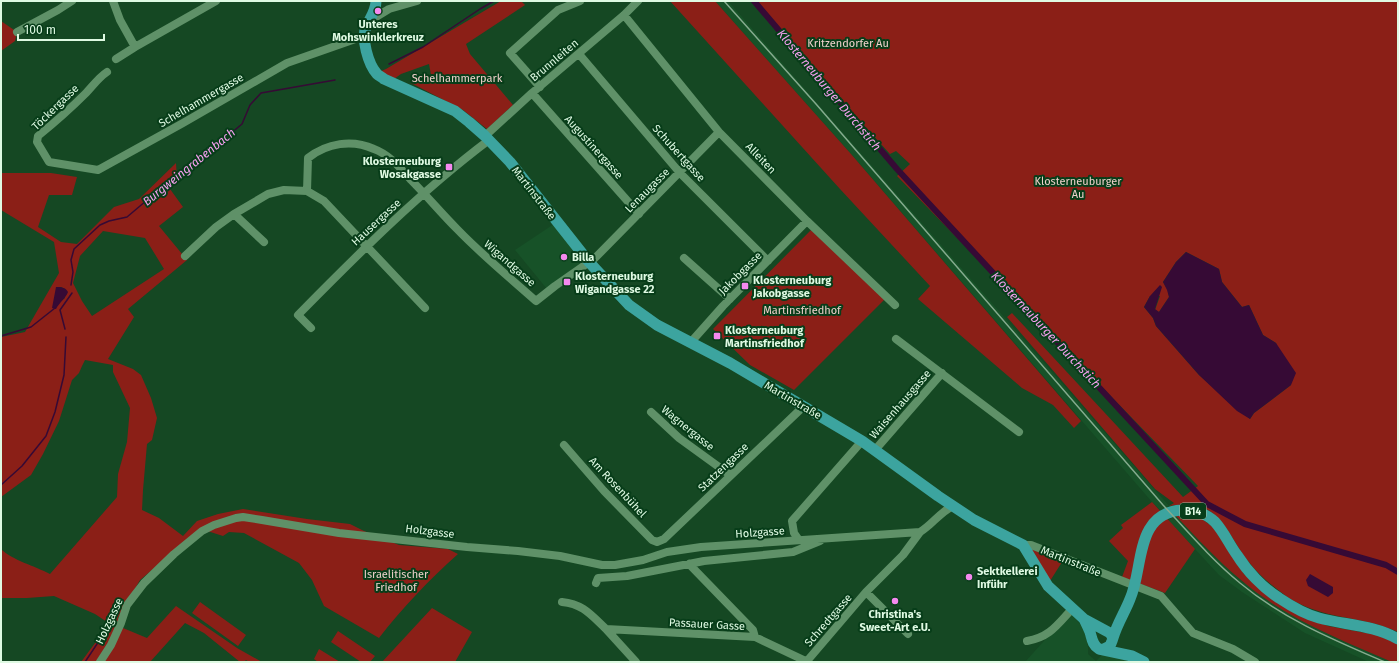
<svg xmlns="http://www.w3.org/2000/svg" width="1399" height="663" font-family="'Fira Sans',sans-serif">
<style>
.built{fill:#175228}
.green{fill:#8b1f17;fill-rule:evenodd}
.water{fill:#360a35}
.lines{fill:none;stroke-linecap:round;stroke-linejoin:round}
.stream{stroke:#360a35;stroke-width:1.5}
.canal{stroke:#360a35;stroke-width:6}
.minor{stroke:#5f9168;stroke-width:8}
.major{stroke:#3ca49f;stroke-width:11}
.rail{stroke:#85ab8e;stroke-width:1.5}
.poi-dot{fill:#f589ef;stroke:#073d19;stroke-width:1.5}
.labels{text-anchor:middle;stroke-width:4;stroke-linejoin:round;paint-order:stroke}
.shield{fill:#073d19;stroke:#9ec1a6;stroke-width:1}
.shield-label{font-size:10px;font-weight:bold;fill:#dffae3}
.poi-label{font-size:11px;font-weight:bold;fill:#dffae3;stroke:#073d19;text-anchor:start}
.park-label{font-size:11px;fill:#efd0cb;stroke:#073d19}
.street-label{font-size:11px;fill:#dffae3;stroke:#073d19}
.water-label{font-size:12px;font-style:italic;fill:#f7a0f1;stroke:#073d19}
</style>
<rect width="100%" height="100%" fill="#154823"/>
<!-- built -->
<path class="built" d="M715,1H728L1169,506L1160,510L1152,502L851,154Z
M554,224L582,259L581,263L547,289L515,250Z
M1176,516L1211,552L1241,580L1267,600L1302,621L1330,635L1392,662H1369L1305,633L1242,592L1219,575L1168,520Z
M1070,612L1085,630L1088,647V654L1096,661L1103,654L1125,659L1130,662H1025Z"/>
<!-- green -->
<path class="green" d="M501,1H521L525,5L466,44L470,54L513,105L487,129L463,110L411,83L431,75L429,64L401,74L394,79L379,72L386,69Z
M670,1H715L851,154L1081,421L1074,428L1053,405L1022,388L918,299L930,286L840,189Z
M755,1H1398V632C1390,629 1381,625 1372,623C1342,616 1312,614 1286,596C1272,586 1259,575 1248,561C1223,528 1220,498 1169,506L1174,503L1155,489L1007,317L1012,313L1183,497L1198,486L897,176L910,164L896,151L890,154L834,92ZM1186,252L1219,269L1222,282L1242,307L1249,305L1263,335L1276,343L1291,385L1254,413L1250,419L1199,375L1156,326L1153,318L1144,307L1150,296H1160L1155,310L1159,312L1169,297L1168,290L1163,282L1176,262Z
M1,21L17,32L15,41L1,51Z
M176,163L177,179L170,189L183,207L159,226L187,260L128,309L134,317L108,359L133,369L141,375L151,398L157,418L152,440L147,444L143,490L142,510L159,518L183,536L197,521L218,514L243,509L307,519L350,524L364,531L399,545L448,549L458,554C429,580 403,607 379,638L324,606L312,580L299,563L244,533L229,532L223,536L201,529L140,580L118,618L123,628L147,638L176,606L237,648L262,662H249L246,660L244,662H240L204,633L185,623L150,662H81L98,639L107,622L95,614L54,596L27,598H1V549C12,560 35,566 50,574L117,497L118,474L127,442L130,408L113,372V365L85,360L82,366L79,373L72,380L59,421L43,454L31,475L1,497V337L25,332L59,273L54,242L1,210V173H51L77,177L72,195H49L38,227L61,242L77,244L114,207L139,199ZM103,231L145,238L164,269L92,316L82,301L73,283L80,256ZM56,287H61L65,289V298L62,300Z
M811,230L885,299L794,390L750,365L713,329Z
M1152,502L1195,549L1165,593L1122,577L1128,561L1109,541L1123,528L1121,525Z
M1185,515L1202,519L1213,527L1244,574L1269,597L1298,615L1328,626L1377,635L1396,643L1398,644V662H1392C1339,639 1285,618 1241,580C1217,560 1197,538 1176,516Z
M1027,547L1062,562L1050,581Z
M200,602L246,635L238,646L192,613Z
M432,608L472,632L455,662H382Z
M338,631L375,656L370,662H361L331,642Z
M319,649L340,662H318L314,659Z"/>
<!-- water -->
<path class="water" d="M1186,252L1219,269L1222,282L1242,307L1249,305L1263,335L1276,343L1296,373L1291,385L1254,413L1250,419L1237,411L1199,375L1156,326L1153,318L1144,307L1150,296L1160,285L1162,287L1155,309L1159,312L1169,297L1167,290L1163,282L1176,262Z
M56,287C61,287 65,287 68,292C66,298 59,303 56,309L52,308Z
M1310,574L1333,587V593L1328,597L1308,586L1306,580Z"/>
<g class="lines">
<!-- stream -->
<path class="stream" d="M389,64L423,47L480,9L494,1
M71,285L73,272L71,260L74,249L100,225L109,221L127,217L198,157L224,139L242,124L250,105L261,93L335,80
M65,329L60,310L72,293
M1,336L31,327L55,308
M1,485L22,466L46,436L55,412L64,375L66,337
M85,662L99,641"/>
<!-- canal -->
<path class="canal" d="M754,1L897,169L1207,504L1245,524L1386,565L1398,572"/>
<!-- minor -->
<path class="minor" d="M113,1L120,20L135,47
M624,15L719,132L807,221L895,305
M371,20L389,9L417,1
M17,32L58,10L72,1
M579,54L680,173L768,261
M116,59L135,47L216,1
M107,72C98,78 92,87 85,94C70,109 54,123 38,136L37,142L49,162L98,170L183,123L287,63L364,36
M540,87L510,53L558,10L580,1
M532,93L639,214
M485,136L532,93L624,15L638,1
M307,191L308,158C327,143 352,139 374,149C390,155 400,168 411,180C427,196 441,213 457,229C482,255 509,277 536,301L555,286L595,258L719,132
M234,214L264,242
M185,256L216,227L234,214L268,194L284,190L307,191L324,201L425,308
M684,258L730,299
M311,328L298,315C359,253 420,192 489,140
M896,339L1019,432
M691,342L723,306L807,221
M651,412L679,438L730,475
M564,445L604,491L652,540L657,542L664,539L804,406
M875,450L942,373
M799,540L794,533L792,521L862,441
M1023,545H1031L1161,596L1193,633L1233,649L1255,662
M596,583L598,578L627,576L704,561L793,552L820,541
M866,592L908,634
M562,602C583,604 591,615 606,629L755,637L753,630L689,564
M606,629L636,662
M755,637L808,662
M1027,641C1050,637 1057,625 1072,609
M807,661L866,592L903,555L920,532
M100,662L111,645L121,623L127,605L144,583L174,554L202,531L214,525L236,518L243,517L262,520L339,533L467,547L518,551L560,556L602,565H615L643,560L667,552L701,547L920,532C932,525 940,512 953,506"/>
<!-- major -->
<path class="major" d="M376,1C376,11 370,18 366,27C361,38 368,64 377,74C379,76 382,77 384,79L455,111L469,122L485,136L510,162L589,262L629,305L657,325L730,363L862,441L938,496L974,520L1023,545L1048,586L1084,619L1110,633L1113,638L1112,641L1110,646L1104,649
M1084,619C1086,623 1088,627 1090,632C1092,638 1092,645 1099,649L1132,656L1144,662
M1113,638C1117,624 1125,612 1130,599C1144,568 1134,513 1182,510C1193,509 1207,514 1215,522C1224,532 1229,544 1237,555C1247,571 1263,588 1279,598C1291,606 1304,614 1319,618C1345,625 1374,625 1398,639"/>
<!-- rail -->
<path class="rail" d="M724,1L816,104L1163,505C1188,532 1212,560 1240,583C1283,619 1334,640 1385,662"/>
</g>
<!-- markers -->
<g class="poi-dot">
<circle cx="378" cy="11" r="4"/>
<rect x="445" y="163" width="8" height="8" rx="2"/>
<circle cx="564" cy="257" r="4"/>
<rect x="563" y="278" width="8" height="8" rx="2"/>
<rect x="741" y="282" width="8" height="8" rx="2"/>
<rect x="713" y="332" width="8" height="8" rx="2"/>
<circle cx="969" cy="577" r="4"/>
<circle cx="895" cy="601" r="4"/>
</g>
<g class="labels">
<!-- shield labels -->
<rect class="shield" x="1180" y="503" width="26" height="16" rx="3"/>
<g class="shield-label">
<text x="1193" y="515">B14</text>
</g>
<!-- poi labels -->
<g class="poi-label">
<text x="378" y="28" text-anchor="middle">Unteres<tspan x="378" dy="13">Mohswinklerkreuz</tspan></text>
<text x="441" y="165" text-anchor="end">Klosterneuburg<tspan x="441" dy="13">Wosakgasse</tspan></text>
<text x="572" y="261">Billa</text>
<text x="575" y="280">Klosterneuburg<tspan x="575" dy="13">Wigandgasse 22</tspan></text>
<text x="753" y="284">Klosterneuburg<tspan x="753" dy="13">Jakobgasse</tspan></text>
<text x="725" y="334">Klosterneuburg<tspan x="725" dy="13">Martinsfriedhof</tspan></text>
<text x="977" y="575">Sektkellerei<tspan x="977" dy="13">Inführ</tspan></text>
<text x="895" y="618" text-anchor="middle">Christina's<tspan x="895" dy="13">Sweet-Art e.U.</tspan></text>
</g>
<!-- park labels -->
<g class="park-label">
<text x="848" y="47">Kritzendorfer Au</text>
<text x="457" y="82">Schelhammerpark</text>
<text x="1078" y="185">Klosterneuburger<tspan x="1078" dy="13">Au</tspan></text>
<text x="802" y="314">Martinsfriedhof</text>
<text x="396" y="578">Israelitischer<tspan x="396" dy="13">Friedhof</tspan></text>
</g>
<!-- street labels -->
<g class="street-label">
<text transform="translate(554 60) rotate(-40)" y="4">Brunnleiten</text>
<text transform="translate(201 100) rotate(-30)" y="4">Schelhammergasse</text>
<text transform="translate(55 107) rotate(-44)" y="4">Töckergasse</text>
<text transform="translate(594 147) rotate(48)" y="4">Augustinergasse</text>
<text transform="translate(679 153) rotate(48)" y="4">Schubertgasse</text>
<text transform="translate(761 158) rotate(46)" y="4">Alleiten</text>
<text transform="translate(647 190) rotate(-45)" y="4">Lenaugasse</text>
<text transform="translate(534 193) rotate(52)" y="4">Martinstraße</text>
<text transform="translate(376 222) rotate(-43)" y="4">Hausergasse</text>
<text transform="translate(510 263) rotate(41)" y="4">Wigandgasse</text>
<text transform="translate(740 273) rotate(-45)" y="4">Jakobgasse</text>
<text transform="translate(793 400) rotate(30)" y="4">Martinstraße</text>
<text transform="translate(900 404) rotate(-49)" y="4">Waisenhausgasse</text>
<text transform="translate(688 428) rotate(39)" y="4">Wagnergasse</text>
<text transform="translate(723 467) rotate(-44)" y="4">Statzengasse</text>
<text transform="translate(618 487) rotate(47)" y="4">Am Rosenbühel</text>
<text transform="translate(430 531) rotate(7)" y="4">Holzgasse</text>
<text transform="translate(760 532) rotate(-4)" y="4">Holzgasse</text>
<text transform="translate(1071 561) rotate(22)" y="4">Martinstraße</text>
<text transform="translate(828 620) rotate(-49)" y="4">Schredtgasse</text>
<text transform="translate(109 621) rotate(-65)" y="4">Holzgasse</text>
<text transform="translate(707 624) rotate(3)" y="4">Passauer Gasse</text>
</g>
<!-- water labels -->
<g class="water-label">
<text transform="translate(829 90) rotate(50)" y="4">Klosterneuburger Durchstich</text>
<text transform="translate(189 167) rotate(-39)" y="4">Burgweingrabenbach</text>
<text transform="translate(1046 330) rotate(47)" y="4">Klosterneuburger Durchstich</text>
</g>
</g>
<!-- border -->
<rect width="1399" height="663" fill="none" stroke="#dffae3" stroke-width="4"/>
<!-- scale -->
<path d="M18 34v6h86v-6" fill="none" stroke="#dffae3" stroke-width="2"/>
<text x="24" y="34" font-size="12" fill="#dffae3" stroke="#073d19" stroke-width="3" paint-order="stroke">100 m</text>
</svg>
